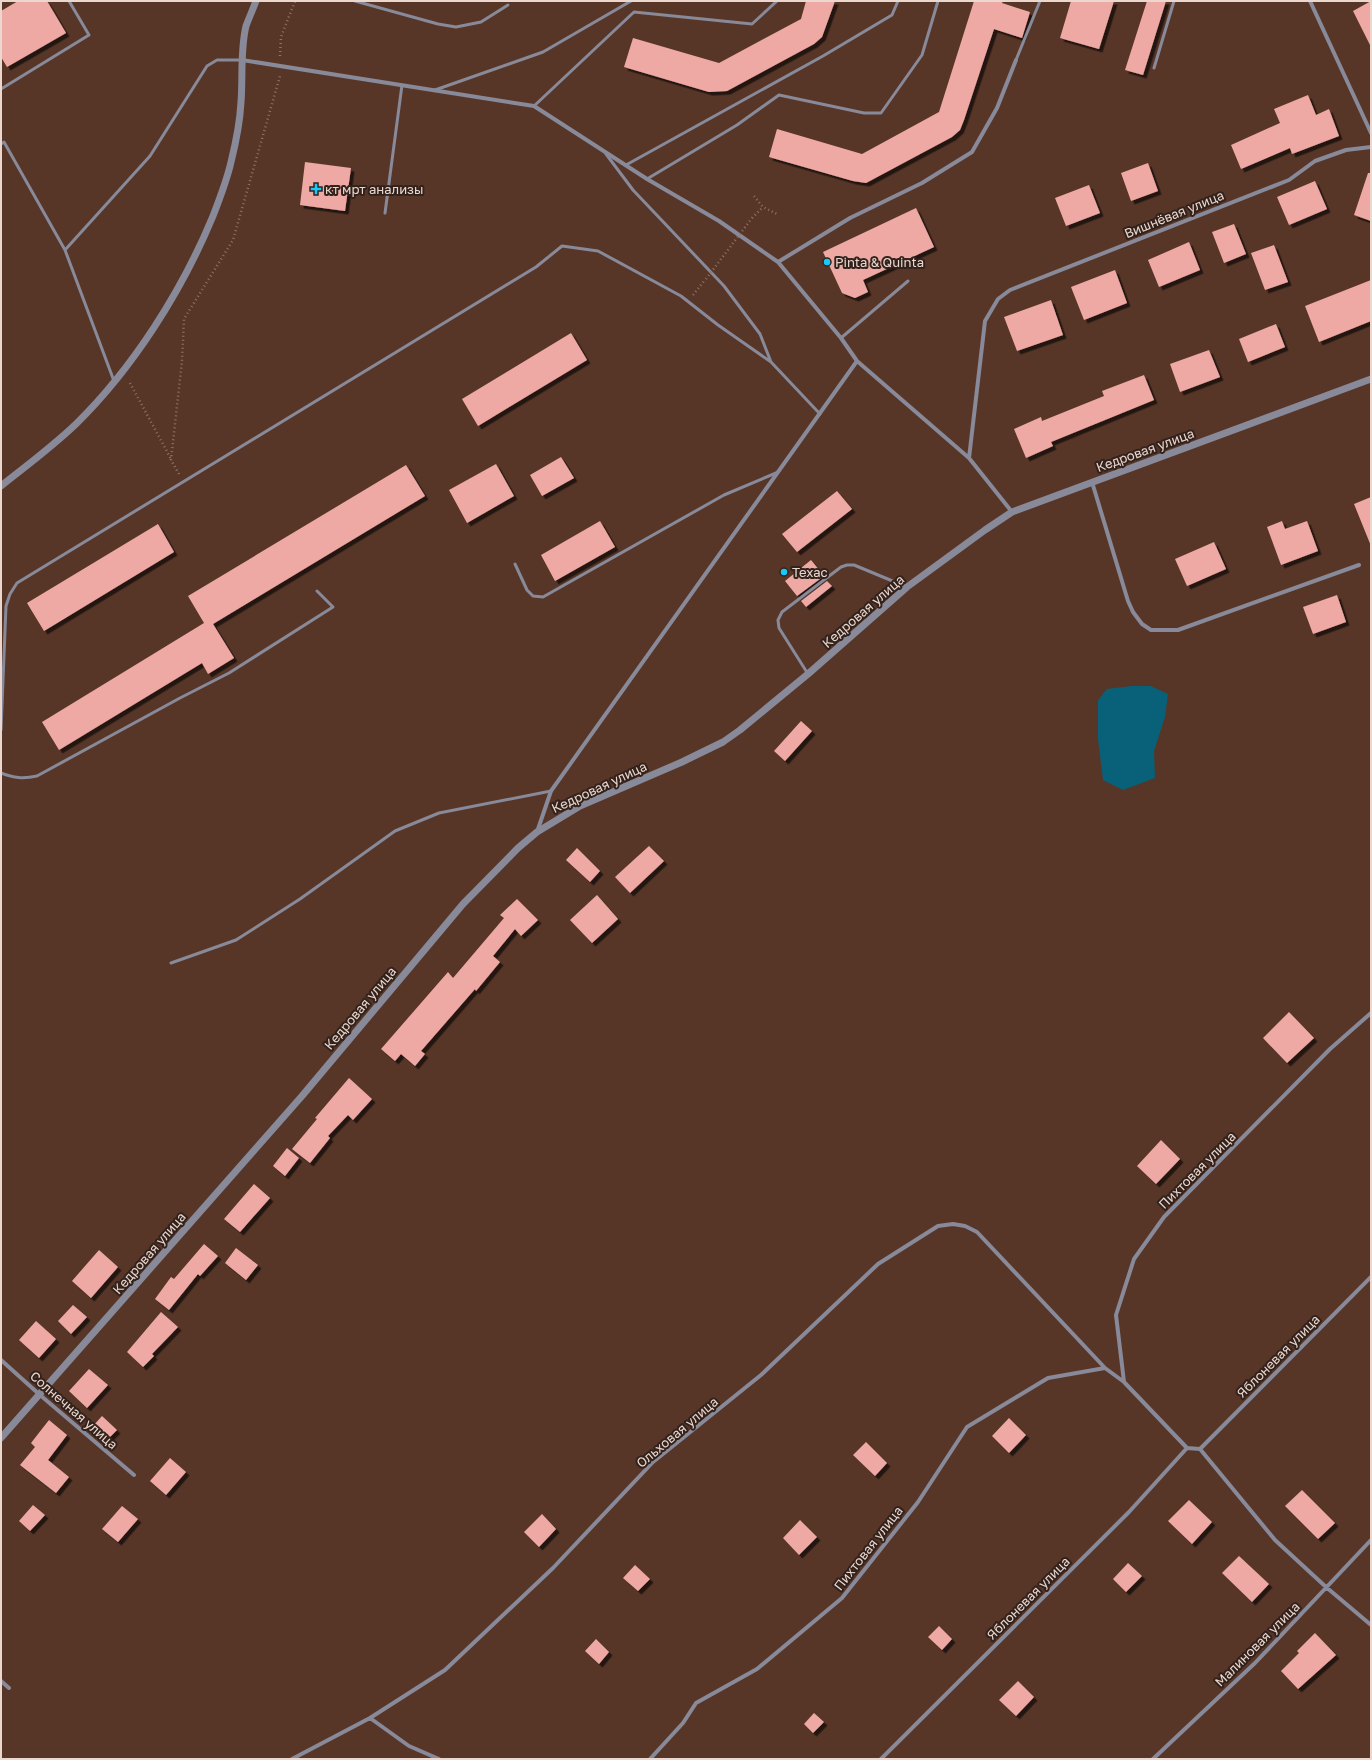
<svg xmlns="http://www.w3.org/2000/svg" width="1372" height="1760" font-family="'Golos Text',sans-serif">
<style>
.water{fill:#086079}
.building{fill:#efa9a4;filter:url(#shadow)}
.lines{fill:none;stroke-linecap:round;stroke-linejoin:round}
.path{stroke:#8f7366;stroke-width:2.5;stroke-dasharray:1 3;stroke-linecap:butt}
.service{stroke:#888999;stroke-width:3}
.minor{stroke:#888999;stroke-width:4}
.tertiary{stroke:#888999;stroke-width:7}
.path-bridge{stroke:#8f7366;stroke-width:2.5;stroke-dasharray:1 3;stroke-linecap:butt}
.poi-dot{fill:#17cafb;stroke:#32221c;stroke-width:1.5}
.labels{text-anchor:middle;stroke-width:4;stroke-linejoin:round;paint-order:stroke}
.poi-label{font-size:13px;fill:#ecd7ce;stroke:#32221c;text-anchor:start}
.street-label{font-size:13px;fill:#ecd7ce;stroke:#32221c}
</style>
<defs>
<filter id="shadow"><feDropShadow dx="3.5" dy="3.5" stdDeviation="0" flood-color="#0009"/></filter>
</defs>
<rect width="100%" height="100%" fill="#573628"/>
<!-- water -->
<path class="water" d="M1131,686H1151L1168,694L1165,717L1154,751L1155,778L1123,790L1103,780L1098,739V700L1107,689Z"/>
<!-- building -->
<path class="building" d="M18,1H47L66,33L7,67L1,57V11Z
M806,1H835L822,37L814,44L727,91L709,92L624,67L633,38L719,63L801,19Z
M974,1H1003L1002,3L1030,12L1022,38L994,29L964,120L960,130L952,137L866,183L853,181L769,157L777,129L862,154L939,112Z
M1071,1H1114L1099,49L1060,38Z
M1147,1H1166L1143,75L1125,70Z
M1371,1V47L1353,11Z
M1308,95L1316,115L1329,109L1339,136L1292,154L1290,148L1241,169L1231,145L1280,123L1274,109Z
M305,162L351,168L345,211L300,205Z
M1148,163L1158,191L1131,201L1121,173Z
M1368,173H1371V221L1354,215Z
M1315,181L1327,209L1289,225L1277,197Z
M1089,185L1100,213L1066,226L1055,198Z
M916,208L934,247L863,280L868,292L855,298L842,293L823,252Z
M1234,224L1246,254L1224,263L1212,232Z
M1189,242L1200,270L1159,287L1148,260Z
M1274,245L1288,282L1265,290L1251,253Z
M1115,270L1127,303L1084,320L1071,287Z
M1371,280V321L1319,342L1305,306Z
M1051,300L1063,335L1017,351L1004,317Z
M1276,324L1285,347L1248,362L1239,339Z
M571,333L587,360L478,426L462,399Z
M1209,350L1220,377L1180,392L1170,364Z
M1144,375L1154,400L1051,442L1053,446L1026,458L1014,429L1041,417L1042,421L1104,396L1102,391Z
M561,457L574,478L542,496L530,475Z
M496,464L514,496L467,523L449,490Z
M406,465L425,496L213,624L234,658L208,674L202,663L59,750L42,722L204,623L188,596Z
M837,491L852,509L797,552L782,534Z
M1371,497V546L1354,504Z
M600,521L615,547L555,581L541,555Z
M1282,521L1285,529L1307,521L1318,551L1281,565L1267,527Z
M158,524L174,552L44,631L27,603Z
M1214,542L1226,569L1187,586L1175,559Z
M811,560L824,576L797,596L785,581Z
M827,581L832,586L806,607L801,601Z
M1337,595L1346,622L1313,634L1303,607Z
M801,721L812,731L785,761L774,751Z
M649,846L664,861L630,893L615,877Z
M577,848L600,871L590,882L566,860Z
M597,895L618,919L592,943L570,920Z
M517,899L538,920L521,936L515,929L493,956L500,962L476,991L475,989L421,1051L425,1054L415,1066L401,1054L395,1061L381,1049L448,972L453,978L504,918L500,915Z
M1289,1012L1314,1038L1287,1063L1263,1038Z
M349,1078L372,1099L353,1120L348,1115L328,1136L330,1138L310,1163L292,1149L317,1119L315,1118Z
M1161,1140L1180,1159L1156,1184L1137,1166Z
M287,1148L299,1158L285,1176L273,1166Z
M254,1184L270,1198L240,1232L224,1219Z
M204,1244L218,1256L200,1276L198,1274L169,1310L155,1299L171,1277L174,1279Z
M236,1248L258,1265L246,1280L225,1263Z
M99,1250L118,1267L91,1298L72,1281Z
M73,1305L87,1317L71,1334L58,1321Z
M161,1312L178,1327L152,1354L154,1356L143,1367L127,1352Z
M36,1321L56,1339L39,1358L19,1340Z
M89,1369L108,1385L87,1408L69,1391Z
M102,1416L117,1430L107,1440L93,1426Z
M1009,1418L1026,1435L1009,1453L992,1436Z
M49,1420L67,1435L48,1460L69,1477L56,1493L20,1465L35,1447L31,1443Z
M866,1442L887,1463L875,1476L853,1455Z
M170,1458L186,1472L166,1495L150,1481Z
M1302,1490L1335,1523L1318,1539L1285,1506Z
M1189,1500L1212,1522L1192,1544L1168,1521Z
M33,1505L45,1515L30,1531L19,1521Z
M122,1506L138,1519L118,1542L102,1529Z
M542,1514L556,1529L539,1547L524,1532Z
M800,1520L817,1537L799,1555L783,1538Z
M1239,1556L1269,1584L1252,1602L1222,1573Z
M1128,1563L1142,1576L1126,1592L1113,1579Z
M635,1565L650,1579L638,1591L623,1578Z
M939,1626L952,1639L942,1650L928,1637Z
M1315,1633L1336,1655L1298,1689L1281,1671L1299,1653L1297,1651Z
M596,1639L609,1652L599,1664L585,1651Z
M1018,1681L1034,1697L1016,1716L999,1700Z
M814,1713L824,1722L813,1733L804,1724Z"/>
<g class="lines">
<!-- path -->
<path class="path" d="M280,56L281,37L295,1
M754,196L763,207L777,214
M752,218L763,207
M693,295L705,280
M130,383L171,459
M179,474L171,460L182,361L184,319L233,240L280,76"/>
<!-- service -->
<path class="service" d="M355,1L438,24L456,27L481,22L508,5
M1016,60L1040,1
M1154,68L1174,1
M1,89L89,35L69,1
M435,90L543,52L631,1
M534,106L634,12L752,24L777,1
M1,144L4,142L65,250L114,381
M606,154L633,190L724,286L760,334L771,362L820,414
M626,165L823,56L892,15L898,1
M647,179L737,125L779,95L864,113H881L922,55L938,1
M385,213L402,85
M65,250L150,156L207,66L217,60H242
M841,338L908,281
M515,564L527,590L533,596L543,597L724,495L776,473
M808,674L779,628L778,620L782,612L841,567L847,565H854L907,587
M1,730L6,606L10,594L17,583L536,267L562,246L598,251L681,296L718,325L771,362
M1,773C14,778 23,779 37,776L180,698L229,673L333,607L317,591
M171,963L236,940L300,899L395,831L439,813L551,791"/>
<!-- minor -->
<path class="minor" d="M1310,1L1371,133
M242,60L534,106L647,179L719,221L778,262L841,338L857,361L969,458L1012,512
M778,262L850,218L922,183L972,152L997,108L1016,60
M969,458L985,321L998,299L1010,290L1289,180L1315,161L1346,150L1371,147
M1092,482L1128,601L1133,612L1142,624L1151,630H1178L1359,565
M537,832L551,791L857,361
M1,1360L40,1395L134,1475
M1124,1382L1116,1315L1134,1259L1164,1217L1330,1049L1371,1013
M1200,1449L1371,1277
M1,1681L9,1688
M370,1718L409,1746L439,1759
M292,1759L370,1718L445,1670L553,1568L653,1462L761,1375L878,1264L938,1226L953,1224L965,1226L977,1232L1105,1368L1124,1382L1187,1448L1200,1449L1275,1540L1326,1587L1371,1625
M650,1759L683,1723L696,1703L757,1669L842,1598L918,1502L967,1427L1048,1378L1105,1368
M881,1759L1129,1512L1187,1448
M1153,1759L1255,1663L1371,1540"/>
<!-- tertiary -->
<path class="tertiary" d="M1,486C26,466 52,447 76,424C133,368 182,291 213,216C220,198 227,180 231,162C236,142 240,122 241,102C243,77 240,51 246,26C249,18 253,9 256,1
M1,1438L302,1096L463,904L518,848L537,832L580,806L682,762L723,742L740,730L808,674L907,587L985,530L1012,512L1371,379"/>
<!-- path-bridge -->
<path class="path-bridge" d="M706,279L752,218"/>
</g>
<!-- markers -->
<g class="poi-dot">
<path d="M314 183h4v4h4v4h-4v4h-4v-4h-4v-4h4z"/>
<circle cx="827" cy="262" r="4"/>
<circle cx="784" cy="572" r="4"/>
</g>
<g class="labels">
<!-- poi labels -->
<g class="poi-label">
<text x="325" y="194">кт мрт анализы</text>
<text x="835" y="267">Pinta &amp; Quinta</text>
<text x="792" y="577">Техас</text>
</g>
<!-- street labels -->
<g class="street-label">
<text transform="translate(1174 214) rotate(-22)" y="5">Вишнёвая улица</text>
<text transform="translate(1145 450) rotate(-20)" y="5">Кедровая улица</text>
<text transform="translate(863 611) rotate(-41)" y="5">Кедровая улица</text>
<text transform="translate(599 787) rotate(-25)" y="5">Кедровая улица</text>
<text transform="translate(360 1008) rotate(-50)" y="5">Кедровая улица</text>
<text transform="translate(1197 1170) rotate(-45)" y="5">Пихтовая улица</text>
<text transform="translate(149 1253) rotate(-49)" y="5">Кедровая улица</text>
<text transform="translate(1278 1356) rotate(-45)" y="5">Яблоневая улица</text>
<text transform="translate(74 1410) rotate(41)" y="5">Солнечная улица</text>
<text transform="translate(677 1432) rotate(-40)" y="5">Ольховая улица</text>
<text transform="translate(868 1548) rotate(-52)" y="5">Пихтовая улица</text>
<text transform="translate(1028 1598) rotate(-45)" y="5">Яблоневая улица</text>
<text transform="translate(1257 1644) rotate(-45)" y="5">Малиновая улица</text>
</g>
</g>
<!-- border -->
<rect width="1372" height="1760" fill="none" stroke="#ecd7ce" stroke-width="4"/>
</svg>
